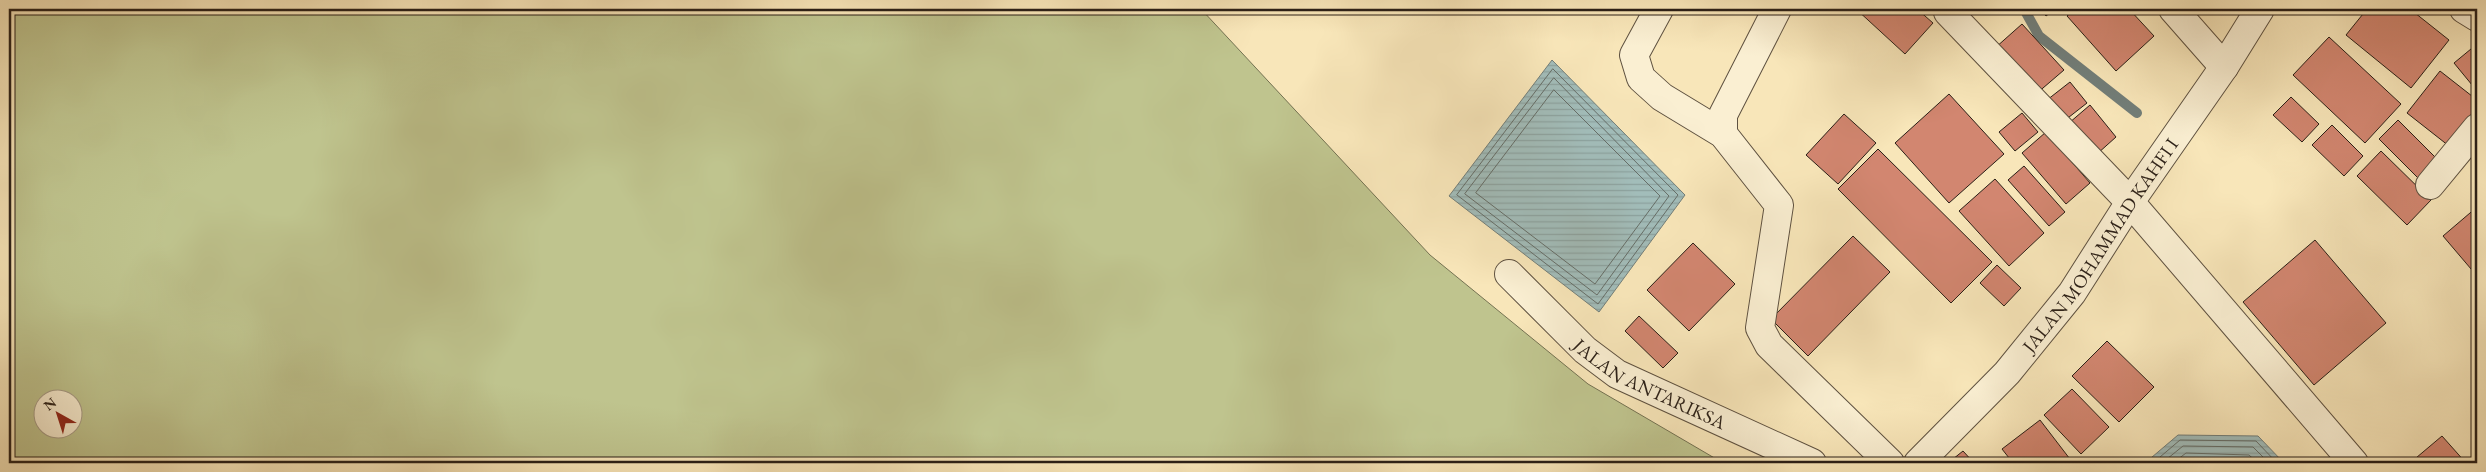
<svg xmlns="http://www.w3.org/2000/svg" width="2486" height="472" font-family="'EB Garamond',serif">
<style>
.green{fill:#bfc48e;stroke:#747252;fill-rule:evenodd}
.water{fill:url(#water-rules);stroke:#727e79}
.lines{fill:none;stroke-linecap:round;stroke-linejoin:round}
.shore{stroke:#666e68;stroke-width:1}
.stream{stroke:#727e79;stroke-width:10}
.building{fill:#d28670;stroke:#2a1f17}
.minor-casing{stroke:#5e5140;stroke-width:30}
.minor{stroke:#faefd2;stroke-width:28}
.labels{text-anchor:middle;stroke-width:5;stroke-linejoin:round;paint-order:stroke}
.street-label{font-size:19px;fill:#2a1f17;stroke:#faefd2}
</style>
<defs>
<pattern id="water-rules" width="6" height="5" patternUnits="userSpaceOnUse" patternTransform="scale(1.25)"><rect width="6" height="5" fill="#a2bdba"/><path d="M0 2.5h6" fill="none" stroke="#8ca29f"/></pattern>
</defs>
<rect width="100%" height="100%" fill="#f8e6b9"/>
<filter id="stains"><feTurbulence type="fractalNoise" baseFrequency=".004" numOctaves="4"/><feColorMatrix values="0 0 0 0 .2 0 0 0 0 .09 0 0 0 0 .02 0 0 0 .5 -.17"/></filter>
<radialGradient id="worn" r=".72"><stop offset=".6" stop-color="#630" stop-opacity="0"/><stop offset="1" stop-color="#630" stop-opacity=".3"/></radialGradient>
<!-- green -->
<path class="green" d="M9,9H1201L1430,255L1588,384L1723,463H9ZM42,400H72V430H42Z"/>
<!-- water -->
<path class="water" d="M1552,60L1685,195L1599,312L1449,196Z
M2178,435L2258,436L2284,463H2145Z"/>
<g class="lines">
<!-- shore -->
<path class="shore" d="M1553,69L1678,195L1598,304L1457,195Z
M1554,78L1669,196L1597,295L1465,194Z
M1554,90L1660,196L1595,284L1476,193Z
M2153,463L2180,440L2256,441L2277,463
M2162,463L2183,446L2253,447L2269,463
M2173,463L2186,453L2249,455L2258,463"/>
<!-- stream -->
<path class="stream" d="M2024,9L2039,36L2137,113"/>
</g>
<!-- building -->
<path class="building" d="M1856,9H1917L1933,23L1905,54Z
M2040,9H2055L2046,16Z
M2075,9H2129L2154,36L2116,71L2067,16Z
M2367,9H2410L2449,40L2411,88L2346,35Z
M2022,24L2064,70L2036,94L1995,48Z
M2329,37L2401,104L2365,143L2293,75Z
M2477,44V91L2454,63Z
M2440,71L2477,100V110L2449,146L2407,113Z
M2070,82L2087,103L2064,121L2047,100Z
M1949,94L2004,154L1949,203L1895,143Z
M2291,97L2319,124L2302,142L2273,115Z
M2090,105L2116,137L2097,154L2069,123Z
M2022,113L2038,132L2015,151L1999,132Z
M1844,114L1876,143L1838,184L1806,155Z
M2398,120L2440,162L2421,181L2379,139Z
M2332,125L2363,156L2344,176L2312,145Z
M2046,132L2090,183L2066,204L2022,153Z
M1878,149L1992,262L1951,303L1838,189Z
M2381,151L2431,200L2407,225L2357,176Z
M2024,166L2065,212L2049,226L2008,180Z
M1995,179L2044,233L2009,266L1959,211Z
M2477,207V276L2443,236Z
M1853,236L1890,272L1808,356L1771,319Z
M2315,240L2386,323L2314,385L2243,302Z
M1693,243L1735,284L1689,331L1647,290Z
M1997,265L2021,288L2004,306L1980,283Z
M1639,316L1678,353L1663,368L1625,331Z
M2107,341L2154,387L2119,422L2072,376Z
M2072,389L2109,427L2081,454L2044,415Z
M2040,420L2073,463H2013L2002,449Z
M2442,436L2466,463H2410Z
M1963,451L1974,463H1948Z"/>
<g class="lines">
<!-- minor casing -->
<g class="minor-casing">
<g id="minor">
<path d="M1659,9L1634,55L1641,78L1662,97L1723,134L1779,205L1760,328L1769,345L1890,463"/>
<path d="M2173,9L2224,67"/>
<path d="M2464,9L2477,17"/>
<path d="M1948,12L2130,202L2354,463"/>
<path d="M1723,134V115L1777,9"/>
<path d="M2430,185L2477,128"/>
<path id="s1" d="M1509,274L1585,350L1617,374L1812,463"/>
<path id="s2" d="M1918,463L2007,373L2072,293L2130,202L2224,67L2260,9"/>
</g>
</g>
<!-- minor -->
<use href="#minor" class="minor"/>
</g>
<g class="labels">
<!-- street labels -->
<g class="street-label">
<text dy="7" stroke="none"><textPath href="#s2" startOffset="285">JALAN MOHAMMAD KAHFI I</textPath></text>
<text dy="7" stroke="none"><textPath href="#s1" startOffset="181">JALAN ANTARIKSA</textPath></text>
</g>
</g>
<!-- margin -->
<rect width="2486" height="472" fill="none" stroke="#f8e6b9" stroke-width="30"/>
<rect x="10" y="10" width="2466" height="452" fill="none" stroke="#2a1f17" stroke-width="2.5"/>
<rect x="15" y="15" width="2456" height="442" fill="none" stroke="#2a1f17"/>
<!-- north arrow -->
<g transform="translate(58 414) rotate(321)"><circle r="24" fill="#faefd2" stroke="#a79c87"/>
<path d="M0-4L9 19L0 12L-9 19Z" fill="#8f2418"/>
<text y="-8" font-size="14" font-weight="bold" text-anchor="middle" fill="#2a1f17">N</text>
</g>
<rect width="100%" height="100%" filter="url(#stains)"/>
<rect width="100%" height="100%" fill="url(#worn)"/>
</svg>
